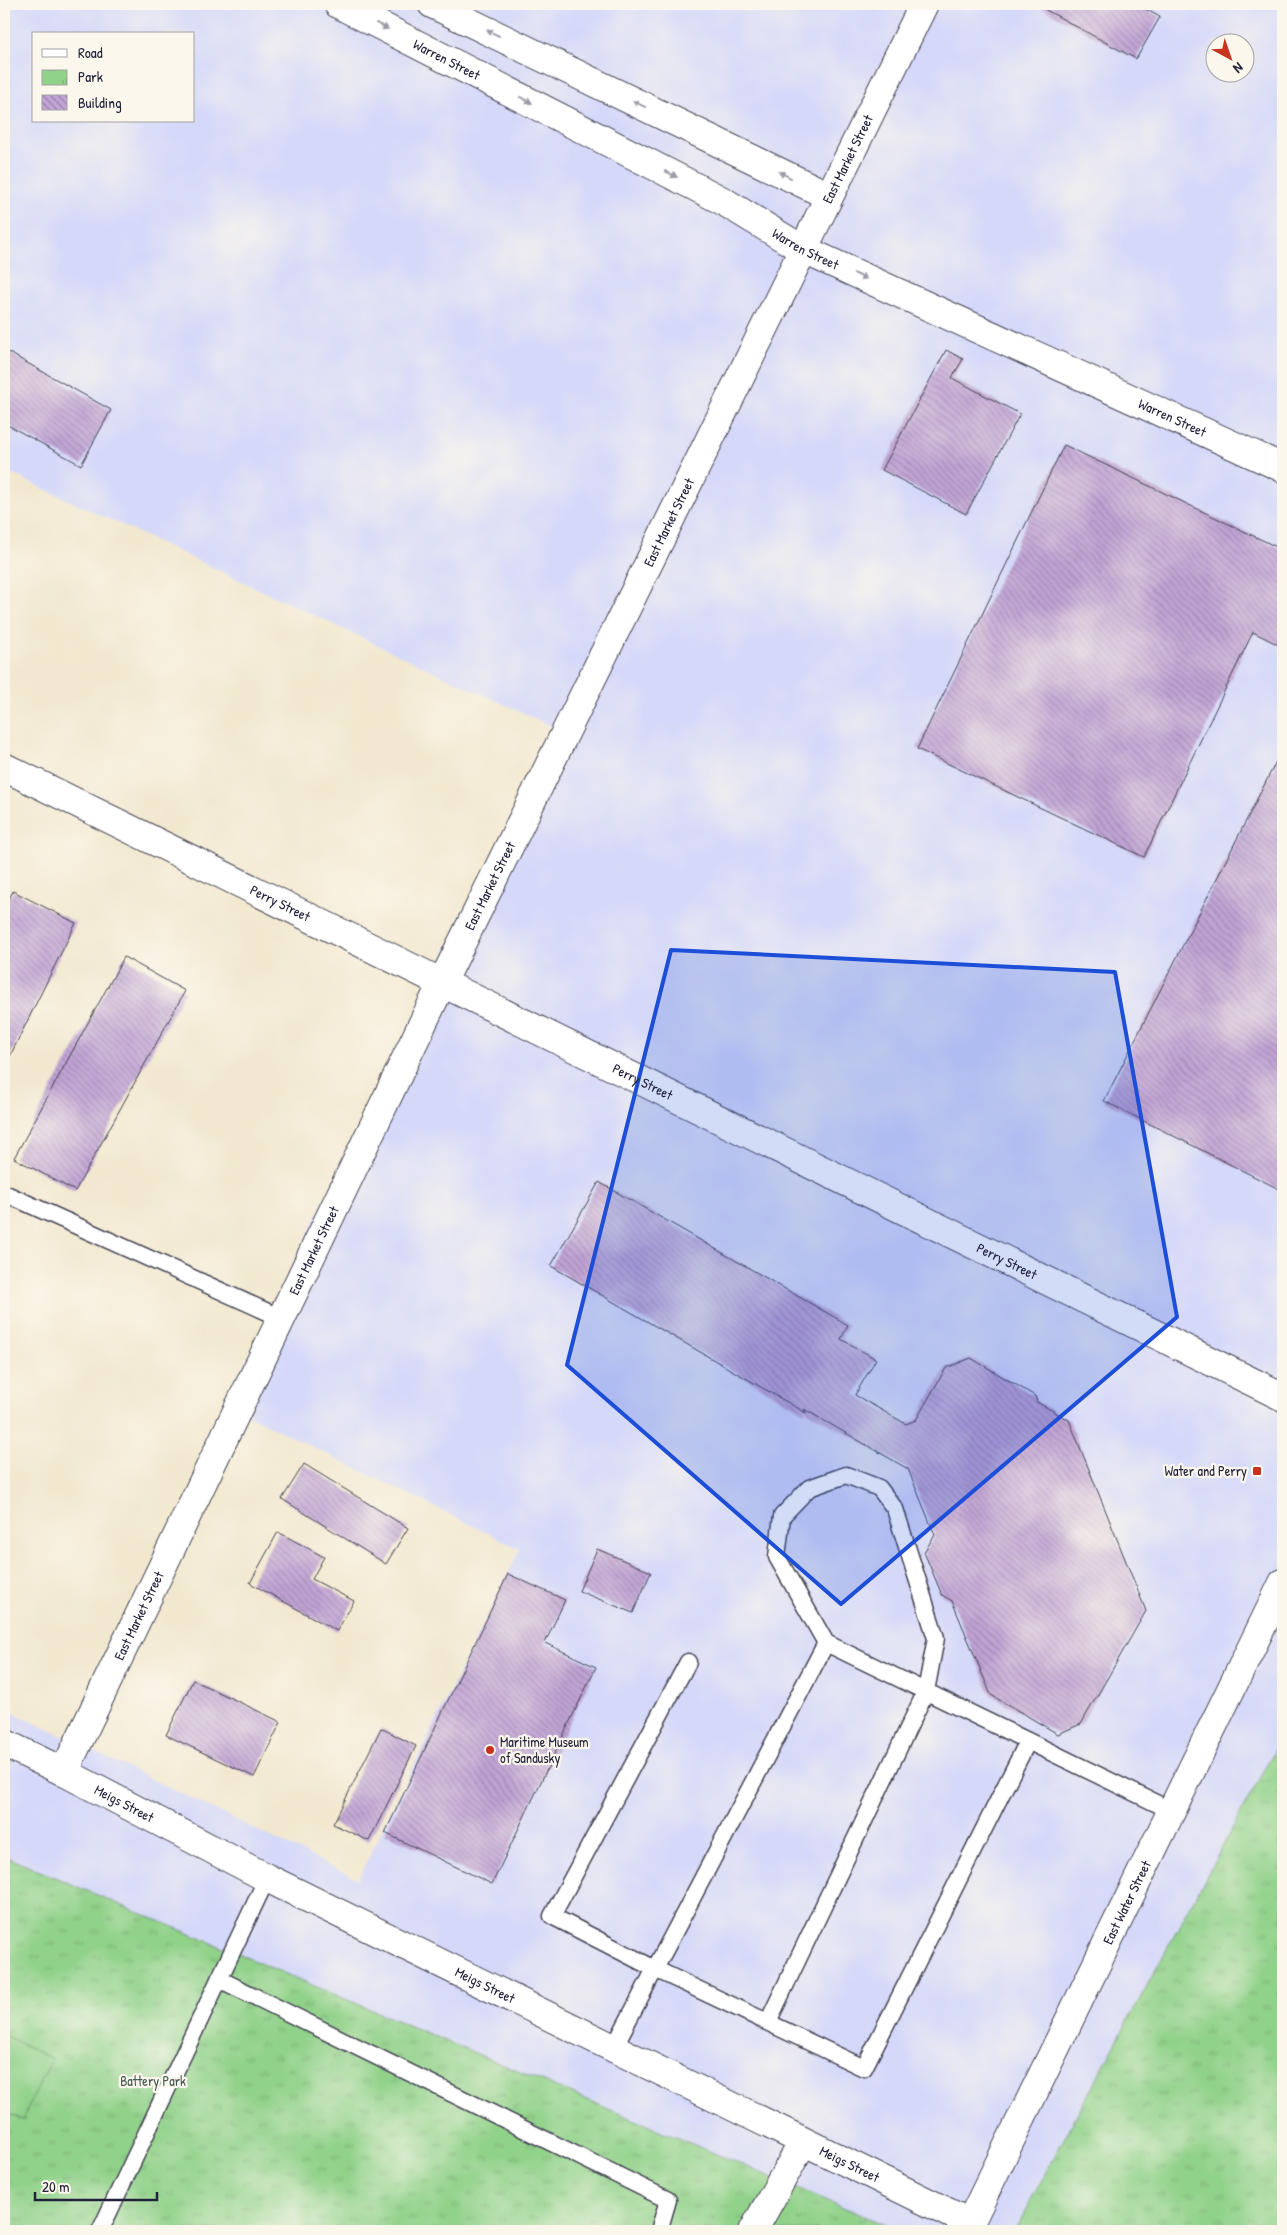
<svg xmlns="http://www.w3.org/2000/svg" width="1287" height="2235" font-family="'Patrick Hand',sans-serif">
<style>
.built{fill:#d4d8f9;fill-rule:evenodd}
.park{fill:url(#park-tufts);stroke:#5a7a62}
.garden{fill:#91d28a;stroke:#5a7a62}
.building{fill:url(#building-back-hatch)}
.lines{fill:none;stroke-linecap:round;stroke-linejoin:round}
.lane-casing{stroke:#414051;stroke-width:19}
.street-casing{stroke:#414051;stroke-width:30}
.secondary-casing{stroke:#414051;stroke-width:30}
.lane{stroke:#fff;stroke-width:16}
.street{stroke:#fff;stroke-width:28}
.secondary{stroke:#fff;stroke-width:28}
.oneway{fill:#9c9ca7}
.marked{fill:#1d4ed8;fill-opacity:0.2;stroke:#1d4ed8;stroke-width:4;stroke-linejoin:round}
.poi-dot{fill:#c8321e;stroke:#fbf7ec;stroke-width:2}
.labels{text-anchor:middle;stroke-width:4.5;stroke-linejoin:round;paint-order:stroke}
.street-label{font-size:14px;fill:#22223b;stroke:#fbf7ec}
.poi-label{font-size:14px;fill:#22223b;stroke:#fbf7ec;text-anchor:end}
.park-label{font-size:14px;fill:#435753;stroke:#fbf7ec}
</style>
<defs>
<pattern id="park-tufts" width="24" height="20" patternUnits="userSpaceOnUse" patternTransform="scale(1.25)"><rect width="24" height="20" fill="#91d28a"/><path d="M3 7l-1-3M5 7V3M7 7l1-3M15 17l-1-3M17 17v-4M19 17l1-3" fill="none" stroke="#7db478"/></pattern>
<pattern id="building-back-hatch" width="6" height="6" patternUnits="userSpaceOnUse" patternTransform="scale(1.25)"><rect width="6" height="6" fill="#c1a4d5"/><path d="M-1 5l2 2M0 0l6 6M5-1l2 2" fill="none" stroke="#9c85ae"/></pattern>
</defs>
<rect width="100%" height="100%" fill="#fbf7ec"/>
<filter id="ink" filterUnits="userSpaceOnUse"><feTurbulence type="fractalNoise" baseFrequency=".02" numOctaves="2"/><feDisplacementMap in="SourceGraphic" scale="10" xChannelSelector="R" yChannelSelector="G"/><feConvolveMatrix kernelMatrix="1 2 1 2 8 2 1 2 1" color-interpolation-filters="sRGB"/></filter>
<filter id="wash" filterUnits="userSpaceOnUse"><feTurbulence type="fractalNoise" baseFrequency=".0096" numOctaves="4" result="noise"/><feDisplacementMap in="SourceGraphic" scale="20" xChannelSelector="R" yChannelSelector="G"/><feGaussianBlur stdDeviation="1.12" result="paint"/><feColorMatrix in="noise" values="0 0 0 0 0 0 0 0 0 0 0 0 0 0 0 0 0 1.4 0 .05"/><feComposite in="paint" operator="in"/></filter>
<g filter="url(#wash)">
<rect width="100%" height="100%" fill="#f2e8cf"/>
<!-- built -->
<path class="built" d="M4,4H1283V1735L1014,2231H900L4,1856V1708L358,1879L520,1549L225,1404L555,728L4,470ZM34,34H194V121H34ZM1214,42H1244V72H1214Z"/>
<!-- park -->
<path class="park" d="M1283,1735V2231H1014Z
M4,1856L900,2231H4Z"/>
<!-- garden -->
<path class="garden" d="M4,2035L52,2059L22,2120L4,2111Z"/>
<g id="blocks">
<!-- building -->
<path class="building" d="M1035,4H1136L1160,17L1136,59Z
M4,350L111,410L81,465L4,423Z
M946,350L963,359L952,378L1020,414L966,514L882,470Z
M1064,445L1283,550V647L1253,632L1144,857L917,749Z
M1283,748V1191L1104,1101Z
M13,891L76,923L4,1068V909Z
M124,957L185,991L75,1191L14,1158Z
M599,1182L848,1325L841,1339L876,1359L855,1395L906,1424L916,1420L946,1368L971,1358L1035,1396L1037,1402L1069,1420L1146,1611L1081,1724L1058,1734L991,1695L952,1601L942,1595L924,1552L935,1535L908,1469L804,1409L806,1413L551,1266Z
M304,1464L408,1528L386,1564L282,1499Z
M278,1532L324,1557L312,1579L354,1601L337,1631L250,1583Z
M597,1549L651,1572L633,1613L579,1591Z
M508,1574L565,1600L545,1643L596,1667L492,1884L385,1833Z
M193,1680L281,1722L254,1777L166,1735Z
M381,1728L416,1746L369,1841L333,1824Z"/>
</g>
</g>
<g filter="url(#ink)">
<use href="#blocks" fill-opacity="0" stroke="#414051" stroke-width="1"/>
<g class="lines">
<!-- lane casing -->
<g class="lane-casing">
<path id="lane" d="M4,1193L281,1318
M826,1643L1172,1811
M688,1662L552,1916L655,1969L864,2068L1028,1741
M219,1979L668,2200L659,2231
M613,2049L826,1643L777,1557L782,1516L809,1488L846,1475L879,1488L895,1509L936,1638L926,1691L768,2022
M100,2231L267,1878"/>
</g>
<!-- street casing -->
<g class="street-casing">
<g id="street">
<path id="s1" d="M338,4L723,201L802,249L1283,468"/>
<path d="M432,4L829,196"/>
<path id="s2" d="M4,767L1283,1397"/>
<path id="s3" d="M64,1772L267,1878L970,2223L1283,1583"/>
<path d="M753,2231L803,2142"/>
</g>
</g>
<!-- secondary casing -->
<g class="secondary-casing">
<g id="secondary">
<path id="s4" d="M4,1743L64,1772L442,983L924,4"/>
</g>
</g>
<!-- lane -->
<use href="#lane" class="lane"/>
<!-- street -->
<use href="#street" class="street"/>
<!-- secondary -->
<use href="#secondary" class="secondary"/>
</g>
<!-- one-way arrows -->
<defs><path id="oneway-solid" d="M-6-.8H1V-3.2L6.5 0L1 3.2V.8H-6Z" transform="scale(1.25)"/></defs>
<g class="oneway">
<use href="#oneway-solid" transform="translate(382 26) rotate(27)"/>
<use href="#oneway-solid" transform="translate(493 33) rotate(-154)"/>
<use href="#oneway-solid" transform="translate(526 100) rotate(27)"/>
<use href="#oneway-solid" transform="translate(639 104) rotate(-154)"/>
<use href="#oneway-solid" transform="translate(671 174) rotate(27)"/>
<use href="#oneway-solid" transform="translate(785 175) rotate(-154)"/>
<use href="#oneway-solid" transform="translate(860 276) rotate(24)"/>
</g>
</g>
<!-- marked area -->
<path class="marked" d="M671,950L1115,972L1177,1317L841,1604L567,1365Z"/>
<!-- markers -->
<g class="poi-dot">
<rect x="1252" y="1466" width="10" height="10" rx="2.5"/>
<circle cx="490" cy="1750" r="5"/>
</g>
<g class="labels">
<!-- street labels -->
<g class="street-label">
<text dy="5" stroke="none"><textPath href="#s1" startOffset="122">Warren Street</textPath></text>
<text dy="5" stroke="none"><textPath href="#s4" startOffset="1860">East Market Street</textPath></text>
<text dy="5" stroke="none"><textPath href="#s1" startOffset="528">Warren Street</textPath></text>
<text dy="5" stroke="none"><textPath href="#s1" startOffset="932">Warren Street</textPath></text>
<text dy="5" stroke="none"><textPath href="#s4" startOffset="1455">East Market Street</textPath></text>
<text dy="5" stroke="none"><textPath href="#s4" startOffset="1050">East Market Street</textPath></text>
<text dy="5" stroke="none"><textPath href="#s2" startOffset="308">Perry Street</textPath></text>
<text dy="5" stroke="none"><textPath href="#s2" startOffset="712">Perry Street</textPath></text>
<text dy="5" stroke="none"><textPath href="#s4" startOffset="645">East Market Street</textPath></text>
<text dy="5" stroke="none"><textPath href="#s2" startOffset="1118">Perry Street</textPath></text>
<text dy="5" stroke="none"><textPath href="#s4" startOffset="240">East Market Street</textPath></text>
<text dy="5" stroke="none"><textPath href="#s3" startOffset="68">Meigs Street</textPath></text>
<text dy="5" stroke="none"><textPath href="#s3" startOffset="1369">East Water Street</textPath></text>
<text dy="5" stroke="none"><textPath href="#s3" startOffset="472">Meigs Street</textPath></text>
<text dy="5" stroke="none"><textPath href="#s3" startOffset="878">Meigs Street</textPath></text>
</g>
<!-- poi labels -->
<g class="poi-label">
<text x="1247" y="1476">Water and Perry</text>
<text x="500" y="1747" text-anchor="start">Maritime Museum<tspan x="500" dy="16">of Sandusky</tspan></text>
</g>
<!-- park labels -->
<g class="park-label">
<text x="153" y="2086">Battery Park</text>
</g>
</g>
<!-- margin -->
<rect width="1287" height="2235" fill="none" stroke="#fbf7ec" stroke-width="20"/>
<!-- legend -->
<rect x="32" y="32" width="162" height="90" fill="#fbf7ec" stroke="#a4a2a5"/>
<rect x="42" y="49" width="25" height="8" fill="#ffffff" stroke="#a4a2a5"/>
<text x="78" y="58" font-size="15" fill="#22223b">Road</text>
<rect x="42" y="70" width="25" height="15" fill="url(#park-tufts)" stroke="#a4a2a5"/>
<text x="78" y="82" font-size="15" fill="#22223b">Park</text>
<rect x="42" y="95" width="25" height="15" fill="url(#building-back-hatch)" stroke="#a4a2a5"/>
<text x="78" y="108" font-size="15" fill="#22223b">Building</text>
<!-- north arrow -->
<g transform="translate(1230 58) rotate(140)"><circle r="24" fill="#fbf7ec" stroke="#a4a2a5"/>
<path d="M0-4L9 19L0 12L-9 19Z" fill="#c8321e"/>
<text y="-8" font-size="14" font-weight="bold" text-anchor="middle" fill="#22223b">N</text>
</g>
<!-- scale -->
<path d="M35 2192v8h122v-8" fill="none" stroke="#22223b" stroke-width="2.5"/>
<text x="42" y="2192" font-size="15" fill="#22223b" stroke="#fbf7ec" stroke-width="4" paint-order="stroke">20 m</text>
</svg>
